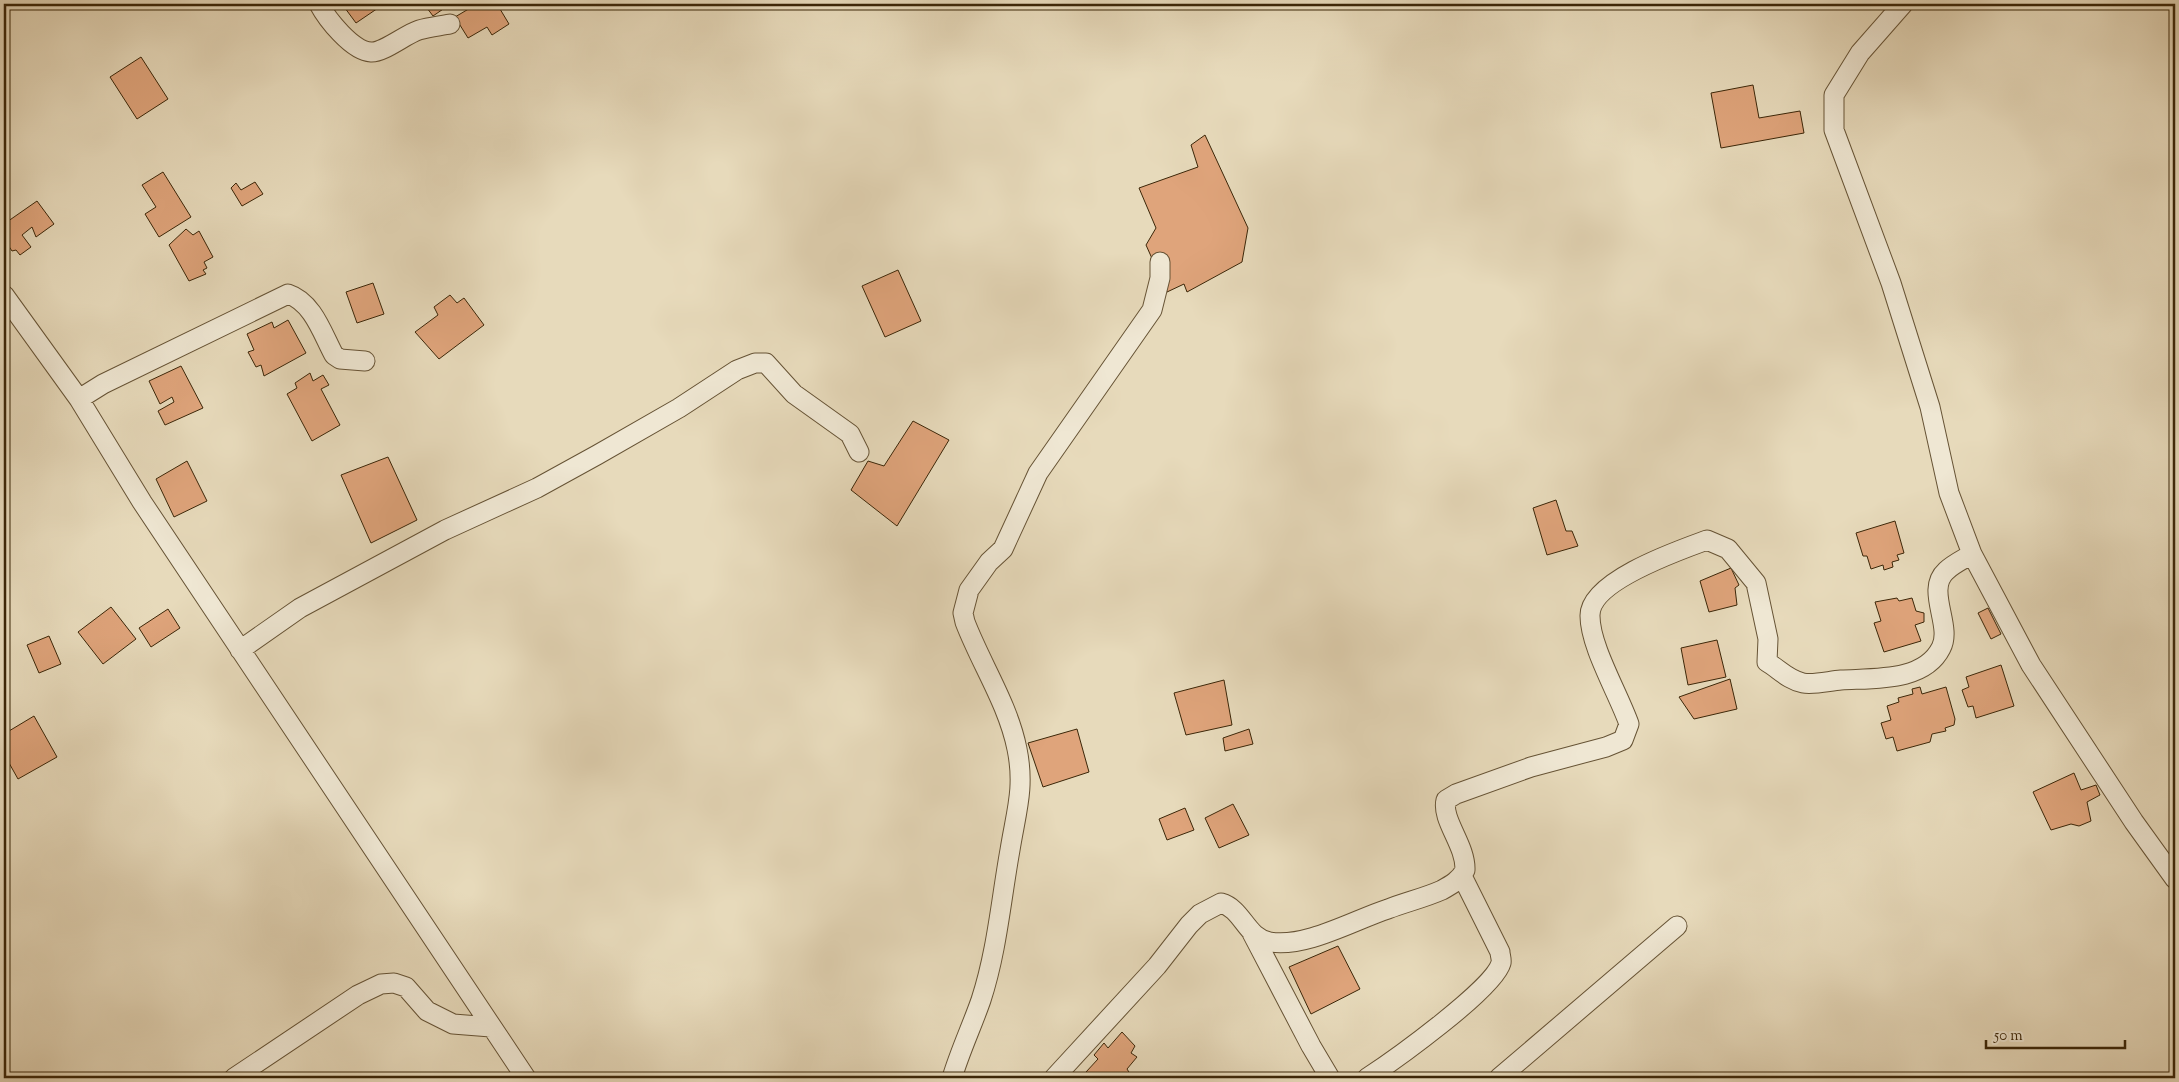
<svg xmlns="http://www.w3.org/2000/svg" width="2179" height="1082" font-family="'Sorts Mill Goudy',serif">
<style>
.building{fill:#dfa47b;stroke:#3b2608}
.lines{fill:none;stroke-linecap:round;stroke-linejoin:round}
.street-casing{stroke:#665335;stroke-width:21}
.street{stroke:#efe7d3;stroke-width:19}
</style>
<rect width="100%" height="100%" fill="#e7dabb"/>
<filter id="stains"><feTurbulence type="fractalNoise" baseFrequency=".004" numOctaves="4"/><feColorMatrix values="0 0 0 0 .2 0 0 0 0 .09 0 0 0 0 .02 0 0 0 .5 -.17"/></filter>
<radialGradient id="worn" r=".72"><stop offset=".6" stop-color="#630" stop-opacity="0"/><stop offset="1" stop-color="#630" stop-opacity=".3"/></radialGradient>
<!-- building -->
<path class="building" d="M342,4H384L356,23Z
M424,4H448L449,5L433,16Z
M477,4H497L509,24L492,35L487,27L468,38L455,17Z
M141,57L168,99L137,119L110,77Z
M1753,85L1759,118L1800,111L1804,133L1721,148L1711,93Z
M1205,135L1248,228L1242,262L1187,292L1184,284L1167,292L1146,245L1156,228L1139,188L1198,167L1191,145Z
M163,172L191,217L159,237L145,214L156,207L142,185Z
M255,182L263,194L242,206L231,188L236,183L241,190Z
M37,201L54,224L36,237L32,227L22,235L31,247L20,255L16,250L12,251L6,242L4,243V224Z
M186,229L193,235L199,231L213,257L204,262L207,268L203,270L206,274L189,281L169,245Z
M898,270L921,321L885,337L862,286Z
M373,283L384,314L357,323L346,292Z
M450,295L457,303L464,298L484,325L439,359L415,332L438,315L434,307Z
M288,320L306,353L264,376L261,365L256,367L248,352L254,350L247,334L272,322L274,328Z
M181,366L203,408L165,425L158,411L174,402L172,397L160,404L149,381Z
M310,373L313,381L323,375L329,385L321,389L340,425L312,441L287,394L297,388L295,383Z
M913,421L949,440L897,526L851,490L868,461L884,466Z
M388,457L417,520L371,543L341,475Z
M187,461L207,501L174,517L156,479Z
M1556,500L1566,531H1572L1578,546L1547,555L1533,508Z
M1895,521L1904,553L1897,555L1899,560L1892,562L1893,567L1884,570L1883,565L1871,569L1867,556H1863L1856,533Z
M1731,568L1739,585L1735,588L1737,605L1709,612L1700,581Z
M1897,598L1899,601L1912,598L1916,611L1924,613V622L1915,625L1921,641L1884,652L1874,623L1881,621L1875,602Z
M111,607L136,639L103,664L78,632Z
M1988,608L2001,634L1991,639L1978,613Z
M168,609L180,628L151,647L139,628Z
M49,636L61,664L39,673L27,645Z
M1717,640L1726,677L1688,685L1681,648Z
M2001,665L2014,706L1976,718L1973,706L1968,707L1962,690L1969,687L1966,677Z
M1730,679L1737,709L1694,719L1679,697Z
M1224,680L1232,725L1186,735L1174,693Z
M1920,687L1922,694L1946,687L1955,719L1954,725L1945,728L1946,731L1932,734L1930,742L1897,751L1893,737L1886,739L1881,723L1891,720L1887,706L1899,702L1898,698L1913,694L1912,689Z
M34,716L57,757L18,779L4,754V734Z
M1077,729L1089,772L1043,787L1028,743Z
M1249,729L1253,744L1225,751L1223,738Z
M2074,773L2081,790L2096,785L2100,795L2087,802L2091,821L2079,826L2071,824L2051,830L2033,792Z
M1233,804L1249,835L1219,848L1205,818Z
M1185,808L1194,830L1167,840L1159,819Z
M1338,946L1360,989L1311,1014L1289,967Z
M1122,1032L1135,1046L1131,1053L1137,1057L1127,1069L1132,1077L1092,1078L1086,1072L1098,1059L1094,1055L1104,1043L1108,1048Z"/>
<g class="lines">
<!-- street casing -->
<g class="street-casing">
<path id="street" d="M319,4C327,19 352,51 371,52C383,53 406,34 419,30C429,27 440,26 450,24
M1903,4L1860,53L1834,95V130L1891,283L1930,407L1949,493L1972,554L2031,665L2134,822L2175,879
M4,295L79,399L142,502L526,1078
M79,399L103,384L288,294C313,302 323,335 334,355L340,359L365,361
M240,650L300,608L445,530L537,488L597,455L679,408L737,370L755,363H766L794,394L850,434L859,452
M1252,933L1311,1046L1330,1078
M234,1078L358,995L381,984L394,983L406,987L427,1011L453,1024L491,1027
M952,1078C960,1051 972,1026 981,1000C997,951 1001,900 1010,850C1016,812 1025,788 1017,749C1008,704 981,664 965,622L963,613L969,590L989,562L1003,549L1038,473L1152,310L1160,278V262
M1054,1078L1157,966L1189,925L1200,914L1221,903C1243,909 1246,938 1270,942C1306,948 1354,920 1388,909C1406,902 1424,898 1442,890C1451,885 1460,880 1465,870C1466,845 1441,820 1446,800L1456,794L1531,767L1606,747L1623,740L1629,724C1618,693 1590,646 1590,616C1589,581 1680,550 1707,540L1728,549L1756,583L1768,639L1767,662C1779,669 1788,680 1803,683C1814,685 1829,681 1841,680C1874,678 1924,682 1941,648C1953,626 1925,590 1946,571C1953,564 1964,559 1972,554
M1367,1078C1393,1061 1494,989 1501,963C1502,960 1500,955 1500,952L1462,876
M1499,1078L1677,926"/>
</g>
<!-- street -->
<use href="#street" class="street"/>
</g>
<!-- margin -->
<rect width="2179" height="1082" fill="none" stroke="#e7dabb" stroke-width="20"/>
<rect x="5" y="5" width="2169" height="1072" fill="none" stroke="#3b2608" stroke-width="2.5"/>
<rect x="10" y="10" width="2159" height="1062" fill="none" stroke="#3b2608"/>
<!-- scale -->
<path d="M1986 1040v8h139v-8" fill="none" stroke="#3b2608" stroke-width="2.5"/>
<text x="1994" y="1040" font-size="15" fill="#3b2608" stroke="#efe7d3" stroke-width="4" paint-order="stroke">50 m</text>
<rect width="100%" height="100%" filter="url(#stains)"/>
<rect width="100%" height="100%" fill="url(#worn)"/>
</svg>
